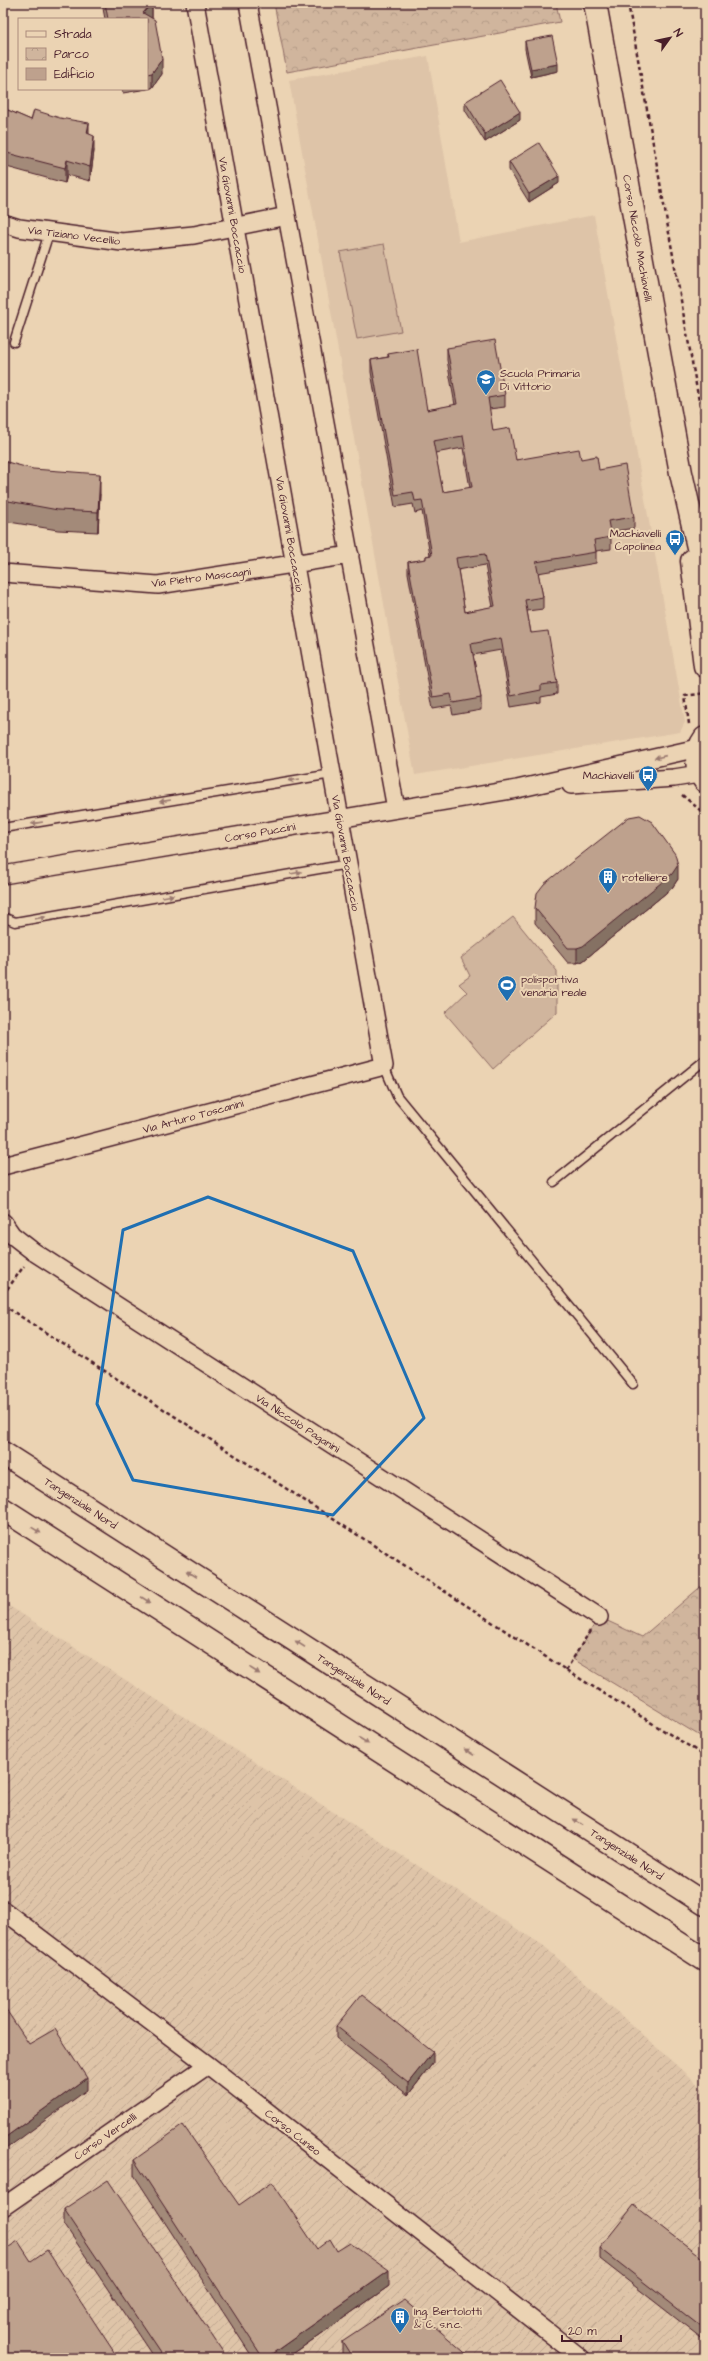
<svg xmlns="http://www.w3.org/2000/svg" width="708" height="2361" font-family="'Architects Daughter',sans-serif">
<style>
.built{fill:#dec4a8}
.industrial{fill:url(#industrial-furrows)}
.green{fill:#d0b59d;stroke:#8d6a64}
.park{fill:url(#park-crowns);stroke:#8d6a64}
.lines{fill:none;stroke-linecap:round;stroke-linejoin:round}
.lane-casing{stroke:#4a1f2b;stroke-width:11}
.street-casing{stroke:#4a1f2b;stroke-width:20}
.secondary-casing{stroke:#4a1f2b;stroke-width:25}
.highway-casing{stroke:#4a1f2b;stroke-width:25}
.path{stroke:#4a1f2b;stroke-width:2.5;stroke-dasharray:4 3;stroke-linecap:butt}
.lane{stroke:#ebd3b3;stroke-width:8}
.street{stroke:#ebd3b3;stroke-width:17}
.secondary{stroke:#ebd3b3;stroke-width:22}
.highway{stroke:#ebd3b3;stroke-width:22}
.wall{fill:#a38a79;stroke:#4a1f2b;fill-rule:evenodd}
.shaded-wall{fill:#857163;stroke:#4a1f2b}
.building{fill:#bea18d;stroke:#4a1f2b;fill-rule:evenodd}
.oneway{fill:#9a796f}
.marked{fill:none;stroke:#1f6fb2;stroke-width:3;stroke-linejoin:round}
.labels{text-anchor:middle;stroke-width:4;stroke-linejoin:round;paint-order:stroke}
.street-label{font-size:11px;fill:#4a1f2b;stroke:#ebd3b3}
.poi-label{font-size:11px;fill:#4a1f2b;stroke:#ebd3b3;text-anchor:start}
</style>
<defs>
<pattern id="industrial-furrows" width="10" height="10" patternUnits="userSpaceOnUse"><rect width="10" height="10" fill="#dec4a8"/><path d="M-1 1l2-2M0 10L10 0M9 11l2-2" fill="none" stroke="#c0a891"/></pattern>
<pattern id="park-crowns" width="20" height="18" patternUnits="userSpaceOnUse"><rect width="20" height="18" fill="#d0b59d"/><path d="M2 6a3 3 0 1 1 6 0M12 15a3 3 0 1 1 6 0" fill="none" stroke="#b49b87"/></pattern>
</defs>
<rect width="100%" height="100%" fill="#ebd3b3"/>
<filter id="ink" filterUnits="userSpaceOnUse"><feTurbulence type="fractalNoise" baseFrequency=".025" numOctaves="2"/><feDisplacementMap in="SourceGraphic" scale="8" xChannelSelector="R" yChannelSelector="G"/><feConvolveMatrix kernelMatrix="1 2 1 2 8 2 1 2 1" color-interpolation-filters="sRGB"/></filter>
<g filter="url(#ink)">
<!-- built -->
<path class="built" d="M428,56L459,242L594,215L685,722L680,732L415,775L289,80Z"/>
<!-- industrial -->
<path class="industrial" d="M3,1602L544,1946L705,2091V2358H3Z"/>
<!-- green -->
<path class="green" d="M384,244L401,331L357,339L340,252Z
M513,917L557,971V1012L493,1069L445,1013L467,992L459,984L470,976L461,958Z"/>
<!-- park -->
<path class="park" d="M274,3H556L560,22L287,72Z
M705,1583V1739L573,1659L599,1617L642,1637Z"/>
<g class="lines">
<!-- lane casing -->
<g class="lane-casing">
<path id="lane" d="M14,342L49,233
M3,828L332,774
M3,917L15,922L348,864
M384,1066L397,1096L633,1384
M554,1182L705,1060"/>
</g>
<!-- street casing -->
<g class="street-casing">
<path id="street" d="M248,3L396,809
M3,223L19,228L122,242L194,235L287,216
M3,573L158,585L350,555
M571,785L674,778L699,774
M3,875L517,789L698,748
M3,1166L384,1066L195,3
M3,1222L12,1235L34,1252L599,1617
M3,1910L208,2065L581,2358
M3,2207L208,2065"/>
</g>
<!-- secondary casing -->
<g class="secondary-casing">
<path id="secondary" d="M595,3L681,473L705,578
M692,561L705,666
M705,738C695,752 694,767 705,781"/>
</g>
<!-- highway casing -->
<g class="highway-casing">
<path id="highway" d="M3,1453L705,1904
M3,1509L705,1960"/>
</g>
<!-- path -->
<path class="path" d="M628,3L705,435
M689,724L685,696L705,693
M682,795L700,810L705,821
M3,1295L24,1266
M3,1305L566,1670L705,1756
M566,1670L590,1631"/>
<!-- lane -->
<use href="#lane" class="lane"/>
<!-- street -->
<use href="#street" class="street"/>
<!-- secondary -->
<use href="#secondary" class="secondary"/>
<!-- highway -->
<use href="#highway" class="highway"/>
</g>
<!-- wall -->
<path class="wall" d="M102,3H152V18L162,74L152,88L147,89V19H105Z
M525,41L558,71L531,77L525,49Z
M122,89H147L123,93Z
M465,102L520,120L485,142L465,110Z
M3,108L31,120L89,134L94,151L90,181L67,175L65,183L3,166Z
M509,162L559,183L529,202L509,170Z
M447,348L505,395V407L489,409L493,431L516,460L581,459L599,470L634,517V528L610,532L611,537V549L596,551V563L538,573L543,597V609L527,611L531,633L557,683V694L541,697V702L511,707L501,650L473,655L481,698V710L453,715L451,706L433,709L408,573V562L426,559V556L430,555L422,511L415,513L413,504L395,507L371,372V360L388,357V354L427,410L455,405L447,360ZM463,448L470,488L443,492L435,453ZM485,565L493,607L465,612L458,570Z
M3,461L100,494L98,532L58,530L3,521Z
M678,879L672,888L583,961L577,963H568L535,923V908Z
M336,2026L433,2063L408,2095L336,2038Z
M134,2160L239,2205L317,2249L337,2251L389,2286L287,2358H253L134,2175Z
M64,2209L227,2358H154L64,2224Z
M600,2248L705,2260V2341L600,2259Z
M342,2341L471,2358H344L342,2355Z"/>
<!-- shaded-wall -->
<path class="shaded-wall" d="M152,3V18L147,23L143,13Z
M162,59V74L152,88V73Z
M558,64V71L531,77V69Z
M520,112V120L485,142V134Z
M89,123V137L87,133Z
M94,136V151L90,181V167Z
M67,160V175L65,183V168Z
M559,176V183L529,202V194Z
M100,474V494L98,532V512Z
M678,865V879L672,888L583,961L577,963V948Z
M433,2052V2063L408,2095V2083Z
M87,2078V2090L3,2151V2139Z
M389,2271V2286L287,2358H266Z"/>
<!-- building -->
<path class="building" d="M105,3H152L143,13L155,20L162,59L152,73L147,74V19H108Z
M552,36L558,64L531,69L525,41Z
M500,80L520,112L485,134L465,102Z
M3,108L31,120L34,110L60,118L89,123L87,133L94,136L90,167L67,160L65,168L3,152Z
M539,143L559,176L529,194L509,162Z
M495,340L505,395L488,398L493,431L510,428L516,460L579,449L581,459L597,456L599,470L625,465L634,517L608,521L611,537L594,540L596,552L536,562L543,597L525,600L531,633L548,631L557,683L541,685V690L511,696L501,638L471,644L481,698L453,703L451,694L433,697L408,562L426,559V556L432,555L422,500L415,501L413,492L395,495L371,360L389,357L388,354L417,349L427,410L457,404L447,348ZM463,436L472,487L443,492L433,441ZM485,554L495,606L465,612L456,558Z
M3,461L33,469L100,474L98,512L58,510L3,500Z
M640,815L652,822L675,854L678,865L672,874L583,946L577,948H568L535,908L537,893L544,884L629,817Z
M361,1995L433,2052L408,2083L336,2026Z
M3,2005L29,2044L55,2029L87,2078L3,2139Z
M183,2125L239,2205L272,2182L317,2249L330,2239L337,2251L350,2243L389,2271L266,2358H263L134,2160Z
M108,2180L227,2358H164L64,2209Z
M634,2205L705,2260V2330L600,2248Z
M18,2241L31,2261L47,2250L118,2358H3V2251Z
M404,2300L471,2358H351L352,2357L342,2341Z"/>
<!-- one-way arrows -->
<defs><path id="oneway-solid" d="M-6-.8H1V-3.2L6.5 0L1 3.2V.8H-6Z"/></defs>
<g class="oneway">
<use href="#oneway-solid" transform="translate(660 757) rotate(167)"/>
<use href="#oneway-solid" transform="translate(294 780) rotate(171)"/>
<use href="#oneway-solid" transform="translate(165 801) rotate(171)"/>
<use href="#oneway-solid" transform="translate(37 823) rotate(171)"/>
<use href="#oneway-solid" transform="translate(296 873) rotate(-10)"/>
<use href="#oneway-solid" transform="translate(168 896) rotate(-10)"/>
<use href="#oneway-solid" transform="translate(40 918) rotate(-10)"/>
<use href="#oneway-solid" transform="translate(36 1530) rotate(32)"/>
<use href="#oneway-solid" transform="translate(191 1574) rotate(-147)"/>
<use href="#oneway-solid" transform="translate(146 1600) rotate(33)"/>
<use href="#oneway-solid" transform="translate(300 1644) rotate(-147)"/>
<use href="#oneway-solid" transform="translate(255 1671) rotate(33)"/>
<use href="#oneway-solid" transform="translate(364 1741) rotate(33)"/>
<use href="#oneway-solid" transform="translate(469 1752) rotate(-147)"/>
<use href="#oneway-solid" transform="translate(578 1822) rotate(-147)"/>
</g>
</g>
<!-- marked area -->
<path class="marked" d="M208,1197L353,1251L424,1418L333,1515L133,1480L97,1404L123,1230Z"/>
<!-- icons -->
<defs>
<g id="school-pin" transform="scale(1)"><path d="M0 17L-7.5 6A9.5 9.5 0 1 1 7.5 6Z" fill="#1f6fb2" stroke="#ebd3b3"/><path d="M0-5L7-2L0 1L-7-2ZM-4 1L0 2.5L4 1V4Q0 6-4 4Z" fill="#fff"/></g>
<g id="bus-pin" transform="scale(1)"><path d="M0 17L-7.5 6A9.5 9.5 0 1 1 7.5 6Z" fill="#1f6fb2" stroke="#ebd3b3"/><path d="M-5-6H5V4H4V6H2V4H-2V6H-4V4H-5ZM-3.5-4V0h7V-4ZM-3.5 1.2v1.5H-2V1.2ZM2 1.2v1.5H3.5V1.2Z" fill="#fff"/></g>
<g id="building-pin" transform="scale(1)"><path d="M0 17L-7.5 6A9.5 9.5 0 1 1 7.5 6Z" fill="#1f6fb2" stroke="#ebd3b3"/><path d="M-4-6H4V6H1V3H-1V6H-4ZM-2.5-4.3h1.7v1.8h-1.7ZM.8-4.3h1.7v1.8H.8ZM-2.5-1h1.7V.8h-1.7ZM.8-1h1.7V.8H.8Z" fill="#fff"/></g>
<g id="stadium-pin" transform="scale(1)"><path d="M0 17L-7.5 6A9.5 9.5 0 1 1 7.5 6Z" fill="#1f6fb2" stroke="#ebd3b3"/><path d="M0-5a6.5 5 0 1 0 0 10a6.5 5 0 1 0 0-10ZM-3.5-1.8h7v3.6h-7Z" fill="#fff"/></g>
</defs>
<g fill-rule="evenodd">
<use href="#school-pin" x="486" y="379"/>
<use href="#bus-pin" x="675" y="539"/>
<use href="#bus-pin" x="648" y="775"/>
<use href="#building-pin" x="608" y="877"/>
<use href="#stadium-pin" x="507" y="985"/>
<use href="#building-pin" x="400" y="2317"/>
</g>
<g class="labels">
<!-- street labels -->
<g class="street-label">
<text transform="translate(233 215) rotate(80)" y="4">Via Giovanni Boccaccio</text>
<text transform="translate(74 235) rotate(7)" y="4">Via Tiziano Vecellio</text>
<text transform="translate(638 238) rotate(80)" y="4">Corso Niccolò Machiavelli</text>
<text transform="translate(290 534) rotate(80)" y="4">Via Giovanni Boccaccio</text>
<text transform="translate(201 577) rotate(-7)" y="4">Via Pietro Mascagni</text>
<text transform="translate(260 832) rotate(-10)" y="4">Corso Puccini</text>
<text transform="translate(346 853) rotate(80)" y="4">Via Giovanni Boccaccio</text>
<text transform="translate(193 1116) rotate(-15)" y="4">Via Arturo Toscanini</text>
<text transform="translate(298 1423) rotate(33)" y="4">Via Niccolò Paganini</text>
<text transform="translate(81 1503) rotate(33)" y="4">Tangenziale Nord</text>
<text transform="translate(354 1679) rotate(33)" y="4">Tangenziale Nord</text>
<text transform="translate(627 1854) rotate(33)" y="4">Tangenziale Nord</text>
<text transform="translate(293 2132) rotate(38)" y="4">Corso Cuneo</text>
<text transform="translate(105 2136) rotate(-35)" y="4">Corso Vercelli</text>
</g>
<!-- poi labels -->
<g class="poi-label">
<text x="500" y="377">Scuola Primaria<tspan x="500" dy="13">Di Vittorio</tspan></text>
<text x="661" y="537" text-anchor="end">Machiavelli<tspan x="661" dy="13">Capolinea</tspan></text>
<text x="634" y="779" text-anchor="end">Machiavelli</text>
<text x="622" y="881">rotelliere</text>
<text x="521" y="983">polisportiva<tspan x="521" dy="13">venaria reale</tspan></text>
<text x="414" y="2315">Ing. Bertolotti<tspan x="414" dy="13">&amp; C. s.n.c.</tspan></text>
</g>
</g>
<!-- margin -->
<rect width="708" height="2361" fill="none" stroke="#ebd3b3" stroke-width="16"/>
<rect x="8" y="8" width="692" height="2345" fill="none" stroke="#4a1f2b" stroke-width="1.5" filter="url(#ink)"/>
<!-- legend -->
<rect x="18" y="18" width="130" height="72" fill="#ebd3b3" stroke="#ab8b7d"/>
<rect x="26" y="31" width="20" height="6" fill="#ebd3b3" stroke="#ab8b7d"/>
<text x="54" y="38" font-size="12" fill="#4a1f2b">Strada</text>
<rect x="26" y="48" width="20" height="12" fill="url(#park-crowns)" stroke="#ab8b7d"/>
<text x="54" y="58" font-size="12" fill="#4a1f2b">Parco</text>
<rect x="26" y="68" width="20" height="12" fill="#bea18d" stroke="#ab8b7d"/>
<text x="54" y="78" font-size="12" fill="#4a1f2b">Edificio</text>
<!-- north arrow -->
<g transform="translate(670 38) rotate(57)" stroke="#ebd3b3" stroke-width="3" paint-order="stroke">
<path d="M0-3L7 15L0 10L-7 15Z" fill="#4a1f2b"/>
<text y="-6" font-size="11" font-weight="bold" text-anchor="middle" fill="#4a1f2b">N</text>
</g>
<!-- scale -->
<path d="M562 2335v6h59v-6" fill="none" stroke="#4a1f2b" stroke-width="2"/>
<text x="568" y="2335" font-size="12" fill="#4a1f2b" stroke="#ebd3b3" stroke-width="3" paint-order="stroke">20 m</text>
</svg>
